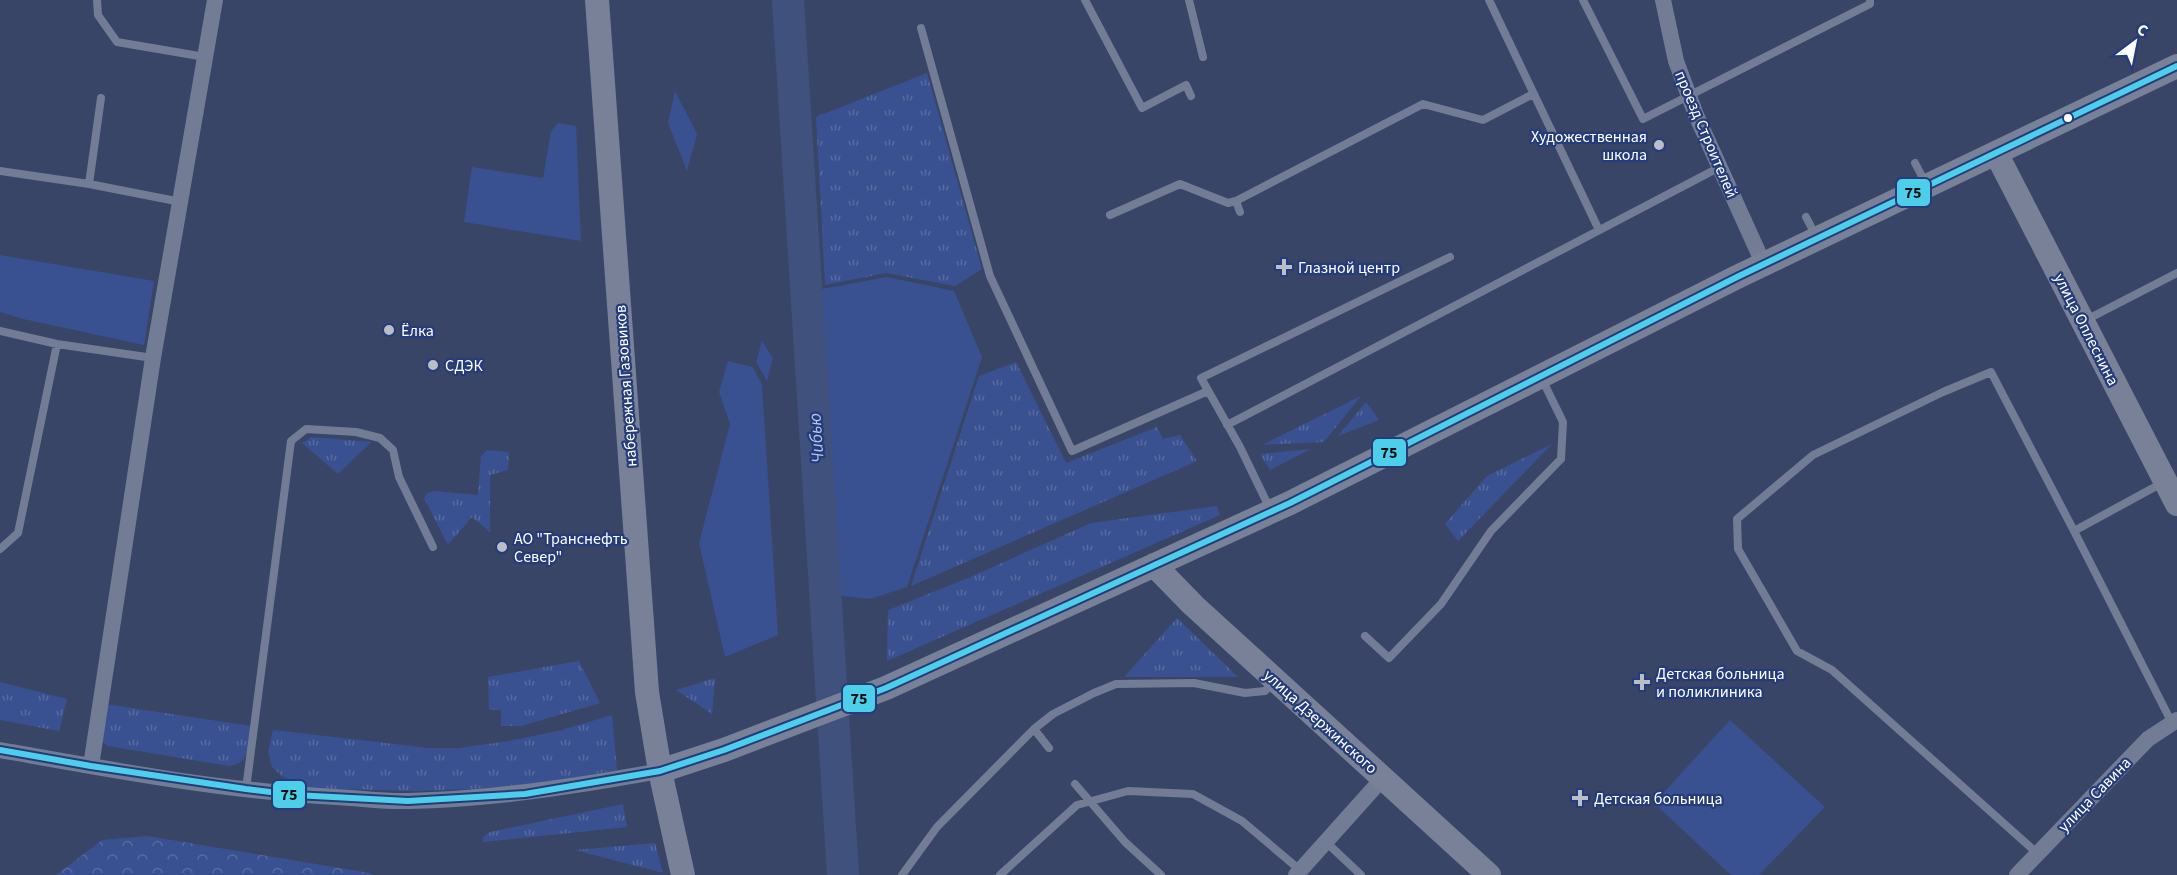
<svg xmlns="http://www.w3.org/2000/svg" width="2177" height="875" font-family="'Source Sans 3',sans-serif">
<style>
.grass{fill:url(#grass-tufts)}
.forest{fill:url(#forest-crowns)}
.park{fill:#395190}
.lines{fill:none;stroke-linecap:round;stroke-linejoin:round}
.river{stroke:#40517e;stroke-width:32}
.lane{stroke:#737c95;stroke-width:8}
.street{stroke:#737c95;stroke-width:16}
.secondary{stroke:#798199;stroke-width:24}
.bus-1-casing{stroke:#253c7a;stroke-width:10}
.bus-1{stroke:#4dcfeb;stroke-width:6}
.bus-dot{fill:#fff;stroke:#253c7a;stroke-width:2}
.poi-dot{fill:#babec9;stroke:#253c7a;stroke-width:2}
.labels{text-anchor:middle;stroke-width:4.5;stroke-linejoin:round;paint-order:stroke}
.street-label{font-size:16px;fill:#fff;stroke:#253c7a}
.poi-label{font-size:16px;fill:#fff;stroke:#253c7a;text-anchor:start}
.water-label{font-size:18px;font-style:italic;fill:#b3c3ec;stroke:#253c7a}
.line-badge{stroke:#253c7a;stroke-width:2}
.pale-badge-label{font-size:16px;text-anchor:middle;font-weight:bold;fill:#111}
</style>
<defs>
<pattern id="grass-tufts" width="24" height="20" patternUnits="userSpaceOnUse" patternTransform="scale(1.5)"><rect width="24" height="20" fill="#395190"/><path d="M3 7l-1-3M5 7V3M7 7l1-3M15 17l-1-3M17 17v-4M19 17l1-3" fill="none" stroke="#576ba1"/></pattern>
<pattern id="forest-crowns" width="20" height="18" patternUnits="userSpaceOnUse" patternTransform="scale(1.5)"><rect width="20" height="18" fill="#395190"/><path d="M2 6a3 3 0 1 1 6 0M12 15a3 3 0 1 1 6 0" fill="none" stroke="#576ba1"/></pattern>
</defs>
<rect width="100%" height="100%" fill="#394566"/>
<!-- grass -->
<path class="grass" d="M927,73L982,269L955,286L886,273L825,285L816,117Z
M1016,362L1066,463L1157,427L1163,439L1180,435L1197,461L911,586L979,376Z
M1361,396L1324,442L1262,445Z
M1366,402L1379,420L1338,436Z
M312,437L371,442L338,474L302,443Z
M1552,444L1458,541L1445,524L1487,476Z
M1311,449L1270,470L1260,454Z
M487,450L509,452L508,470L490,475V532L472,517L448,545L424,498L427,493L435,491L478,495L481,456Z
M1217,506L1220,515L887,661L888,610L968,578L1091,523Z
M1177,618L1238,677H1124Z
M579,661L600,703L521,726H501V710H489L488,677Z
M715,678L712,714L676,690Z
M0,682L67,699L59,731L0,720Z
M105,704L251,726C249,742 250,765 229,766L108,746L101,741Z
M612,715L617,770L532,785L469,789L416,791L306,788L282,776L272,767L268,752L273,730L429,748H459L509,741L562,730Z
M623,804L627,827L483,842V837L490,832Z
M655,843L663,873L575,850Z"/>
<!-- forest -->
<path class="forest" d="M147,836L370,873L374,875H56L102,840Z"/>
<!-- park -->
<path class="park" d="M675,91L697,134L687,171L668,123Z
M558,123L576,126L581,241L464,222L472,167L543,178L551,131Z
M0,255L154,281L144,345L23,319L0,312Z
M887,277L954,291L982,357L907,587L870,599L833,595L819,373L816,290Z
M762,341L773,358L767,381L756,362Z
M728,361L753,367L762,385L778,635L725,657L699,543L730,424L719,392Z
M1730,720L1825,807L1759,875H1731L1654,803Z"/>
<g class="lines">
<!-- river -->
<path class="river" d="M788,0L843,875"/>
<!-- lane -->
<path class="lane" d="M97,0L98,15L117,42L205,57
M1085,0L1142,108L1186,85L1191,96
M1189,0L1203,57
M1489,0L1599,230
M1583,0L1643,119L1870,4V0
M921,28L990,276L1072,451L1208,391
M1915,163L1926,184
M0,171L89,184L181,202
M89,184L101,98
M1240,212L1236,201L1423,104L1483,120L1533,94
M1110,215L1180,184L1228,203L1236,201
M1806,217L1816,236
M2084,321L2177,273
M0,331L57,344L153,358
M1227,425L1720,167
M2164,482L2074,531L2172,723
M1271,511L1240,447L1201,378L1450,257
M0,549L18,533L57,344
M1365,636L1389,658L1441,604L1491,531L1561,459L1563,422L1541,377
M1034,729L1049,748
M1075,784L1125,842L1161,875
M246,789L291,441L306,429L356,432L380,438L393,450L399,477L433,547
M1326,842L1361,875
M2037,853L1832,670L1797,651L1738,549L1737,519L1813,455L1943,392L1991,372L2074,531
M902,875L937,827L1034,729L1053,714L1094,693L1116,684L1194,683L1245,693L1265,691L1274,681
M1000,875L1077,805L1128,791L1193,794L1242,821L1300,870"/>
<!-- street -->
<path class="street" d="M1663,0L1676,61L1696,115L1764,265
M0,750C111,770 224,791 336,797C360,798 385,802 409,801C493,799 577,786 660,771
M91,766L153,358L215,0
M1296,875L1383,778
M2017,875L2148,739L2177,720"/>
<!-- secondary -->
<path class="secondary" d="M597,0L647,692L660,771L683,875
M1996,153L2177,504
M1154,565L1193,605L1489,875
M660,771L724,750L886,688L1290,503L1737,277L2177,66"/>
<!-- bus-1 casing -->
<g class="bus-1-casing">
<path id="bus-1" d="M0,750L91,766L246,789L295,795L408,801L525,794L660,771L724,750L886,688L1290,503L1737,277L2177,66"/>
</g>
<!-- bus-1 -->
<use href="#bus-1" class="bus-1"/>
</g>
<!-- markers -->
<circle class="bus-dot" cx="2068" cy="118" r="5"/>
<g class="poi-dot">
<circle cx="1659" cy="145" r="6"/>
<path d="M1281 258h6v6h6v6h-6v6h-6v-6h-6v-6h6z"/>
<circle cx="389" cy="330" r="6"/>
<circle cx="433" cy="365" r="6"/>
<circle cx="502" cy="547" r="6"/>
<path d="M1639 673h6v6h6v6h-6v6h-6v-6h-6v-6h6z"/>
<path d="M1577 789h6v6h6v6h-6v6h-6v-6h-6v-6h6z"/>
</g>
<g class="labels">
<!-- street labels -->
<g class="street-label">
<text transform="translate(1707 134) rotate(67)" y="6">проезд Строителей</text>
<text transform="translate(2087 329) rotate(63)" y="6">улица Оплеснина</text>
<text transform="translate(625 386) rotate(-94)" y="6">набережная Газовиков</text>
<text transform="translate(1321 721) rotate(42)" y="6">улица Дзержинского</text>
<text transform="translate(2094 794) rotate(-46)" y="6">улица Савина</text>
</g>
<!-- poi labels -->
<g class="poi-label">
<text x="1647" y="142" text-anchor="end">Художественная<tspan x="1647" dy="18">школа</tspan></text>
<text x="1298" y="273">Глазной центр</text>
<text x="401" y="336">Ёлка</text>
<text x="445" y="371">СДЭК</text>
<text x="514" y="544">АО "Транснефть<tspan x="514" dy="18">Север"</tspan></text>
<text x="1656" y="679">Детская больница<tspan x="1656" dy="18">и поликлиника</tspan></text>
<text x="1594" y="804">Детская больница</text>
</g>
<!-- water labels -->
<g class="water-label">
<text transform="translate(816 438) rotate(-94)" y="6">Чибью</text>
</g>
</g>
<g class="line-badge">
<rect x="1896" y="178" width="35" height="29" rx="6" fill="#4dcfeb"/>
<rect x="1372" y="438" width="35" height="29" rx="6" fill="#4dcfeb"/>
<rect x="842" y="684" width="34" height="29" rx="6" fill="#4dcfeb"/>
<rect x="272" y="780" width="34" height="29" rx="6" fill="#4dcfeb"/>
</g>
<g class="pale-badge-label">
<text x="1913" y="198">75</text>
<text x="1389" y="458">75</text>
<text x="859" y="704">75</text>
<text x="289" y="800">75</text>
</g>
<!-- north arrow -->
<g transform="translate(2135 42) rotate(32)" stroke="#253c7a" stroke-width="4.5" paint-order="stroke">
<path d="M0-4.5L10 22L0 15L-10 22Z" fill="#ffffff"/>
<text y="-9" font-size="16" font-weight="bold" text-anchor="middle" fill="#ffffff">С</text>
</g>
</svg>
